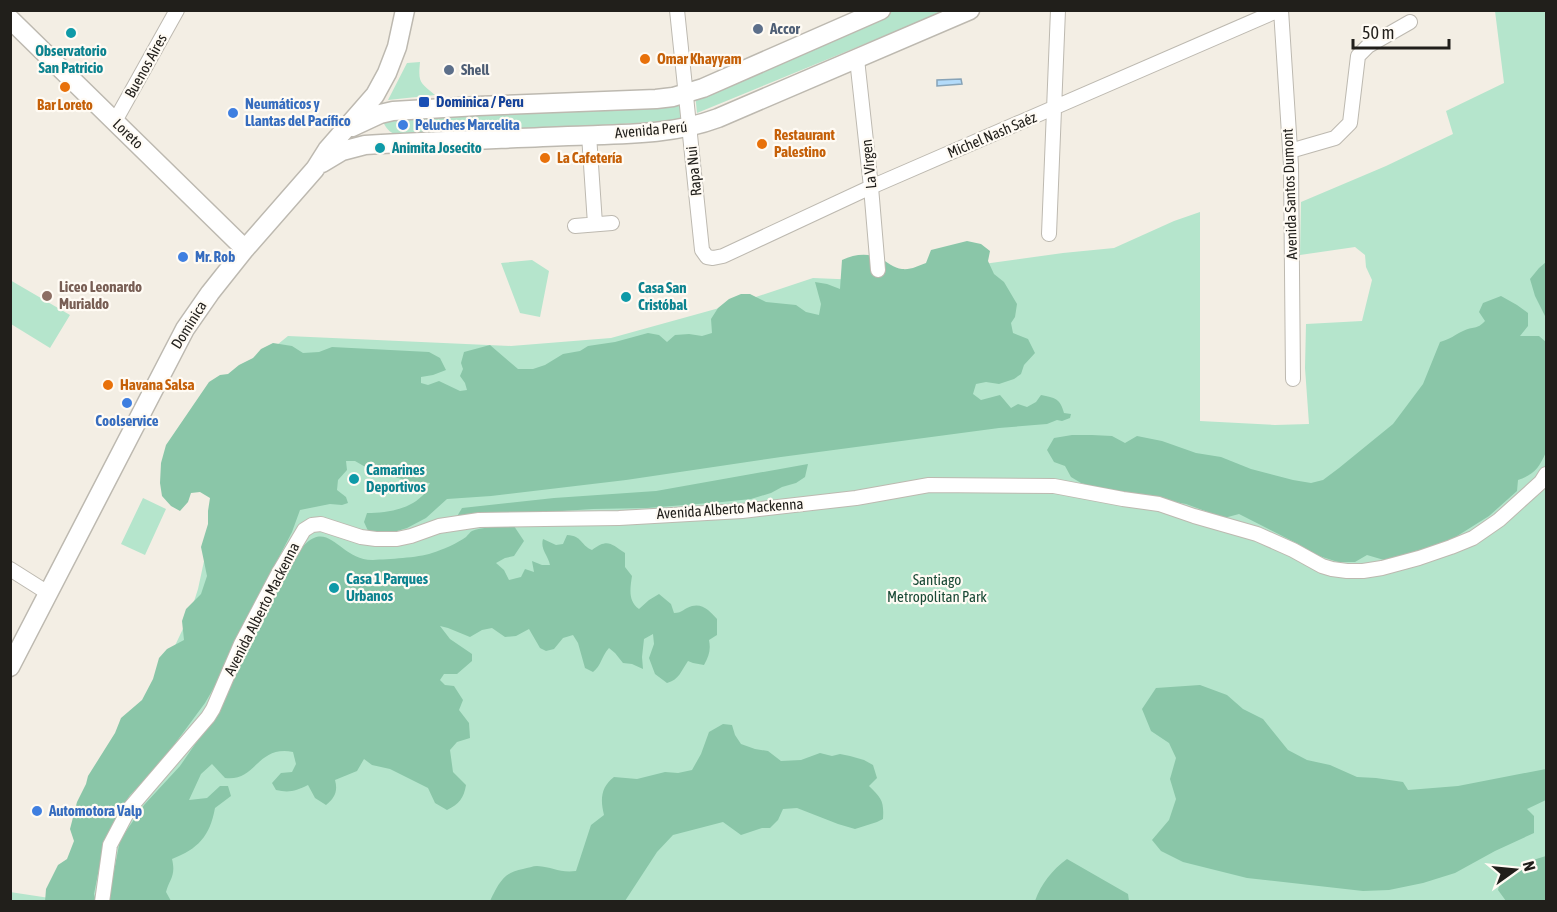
<svg xmlns="http://www.w3.org/2000/svg" width="1557" height="912" font-family="'Asap Condensed',sans-serif">
<style>
.green{fill:#b5e5cc}
.forest{fill:#8ac6a8}
.water{fill:#b3dbfa;stroke:#87a3b7;stroke-width:1.5}
.lines{fill:none;stroke-linecap:round;stroke-linejoin:round}
.street-casing{stroke:#bdb9b0;stroke-width:16}
.secondary-casing{stroke:#bdb9b0;stroke-width:21}
.street{stroke:#fff;stroke-width:14}
.secondary{stroke:#fff;stroke-width:18}
.service-dot{fill:#5c6f8a;stroke:#fffbf4;stroke-width:2}
.culture-dot{fill:#0f9aa8;stroke:#fffbf4;stroke-width:2}
.food-dot{fill:#e8710a;stroke:#fffbf4;stroke-width:2}
.transit-dot{fill:#1a4fb4;stroke:#fffbf4;stroke-width:2}
.shop-dot{fill:#3f7fe0;stroke:#fffbf4;stroke-width:2}
.education-dot{fill:#8d6e63;stroke:#fffbf4;stroke-width:2}
.labels{text-anchor:middle;stroke-width:4.5;stroke-linejoin:round;paint-order:stroke}
.service-label{font-size:15px;font-weight:bold;fill:#4e5e75;stroke:#fffbf4;text-anchor:start}
.culture-label{font-size:15px;font-weight:bold;fill:#0d838f;stroke:#fffbf4;text-anchor:start}
.food-label{font-size:15px;font-weight:bold;fill:#c56008;stroke:#fffbf4;text-anchor:start}
.street-label{font-size:15px;fill:#211f1b;stroke:#fffbf4}
.transit-label{font-size:15px;font-weight:bold;fill:#164399;stroke:#fffbf4;text-anchor:start}
.shop-label{font-size:15px;font-weight:bold;fill:#366cbe;stroke:#fffbf4;text-anchor:start}
.education-label{font-size:15px;font-weight:bold;fill:#785e54;stroke:#fffbf4;text-anchor:start}
.park-label{font-size:15px;fill:#194935;stroke:#fffbf4}
</style>
<rect width="100%" height="100%" fill="#f3eee4"/>
<!-- green -->
<path class="green" d="M893,11H945L697,113L695,93Z
M1495,11H1546V901L11,902L10,892L56,899L77,852L190,614L198,589L243,380L252,365L288,336L511,346L611,338L741,302L813,278L885,281L969,266L1063,253L1114,248L1174,221L1200,212V421L1275,425L1309,424L1305,368L1306,324L1362,321L1372,280L1366,267L1365,255L1355,247L1300,255L1301,202L1386,166L1453,134L1446,111L1504,83Z
M420,62C418,83 420,82 435,95L388,100L407,63Z
M682,99L684,120L409,137C393,135 387,133 381,117Z
M532,260L549,271L540,317L520,313L501,263Z
M10,280L70,315L50,348L11,324Z
M143,498L166,509L145,555L121,544Z"/>
<!-- forest -->
<path class="forest" d="M967,241L981,244L990,251L988,261L994,274L1004,282L1017,304L1015,317L1011,323L1013,333L1028,339L1035,353L1024,365L1021,374L1014,379L999,384L986,382L976,384L973,394L981,400L1000,395L1011,408L1018,404L1027,407L1036,402L1041,395C1055,398 1060,398 1064,413L1071,414L1070,418L1062,421L1057,420L1047,424L999,428L781,457L626,480L491,496L447,499L426,518L407,528L391,533H369L364,522L367,513C385,513 408,510 422,496C426,493 428,487 430,483L408,481L395,477L391,468L379,465L369,469L355,461H346L347,470L338,480L337,490L346,497L348,503L342,505L330,504L300,510L292,532L250,613L223,672L205,703L154,772L130,795L120,811L108,835L103,849L94,894L96,901L45,902L46,889L58,865L67,859L74,841L70,829L77,802L86,784L88,776L115,733L121,718L142,700L153,679L159,658L167,649L184,640L182,621L186,609L201,594L207,576L201,547L208,524V511L210,498L200,492L191,493L188,502L180,511L171,506L162,496L160,483L161,463L166,445L209,382L220,375L228,374L239,365L253,358L261,349L273,343L292,346L303,353L319,352L332,347L429,352L440,358L446,370L433,375L421,377V383L428,385L439,381L460,391L467,390L465,383L460,376L463,369L461,363L464,352L490,345L518,369H533L545,365L563,354L580,351L588,346L615,342L648,333L659,335L667,342L675,335L689,334L702,336L712,333L711,319L718,308L729,299L741,294H750L766,302L796,305L806,312L819,315L821,304L815,282L827,284L840,289L842,260C855,254 867,253 880,258C887,262 894,268 902,269C911,270 918,266 926,263L931,250Z
M1546,262V318L1535,296L1530,279L1539,268Z
M1501,296L1517,305L1528,313V326L1520,336H1539L1546,342V452C1539,468 1535,474 1518,480L1517,491L1489,516L1454,538L1419,552L1384,560L1367,555L1355,562H1338L1316,555L1300,545L1239,514L1224,518L1186,504L1101,489L1081,483L1071,477L1065,466L1054,462L1047,450L1054,438L1072,435H1092L1112,436L1125,443L1137,436L1162,441L1196,453L1221,457L1251,469L1293,480L1311,483L1323,480L1339,468L1393,424L1423,384L1440,342C1451,339 1454,335 1463,331C1473,326 1477,330 1485,321L1479,312L1483,303Z
M808,464L805,477L796,483L782,487L771,493L751,499L722,502L647,508L593,509L456,518L462,508L554,498L656,491Z
M514,526L524,541L514,556L505,558L496,563L504,570L509,580L521,577L525,569L534,572L532,561L542,565H550C548,555 540,549 543,539L556,545L563,544L567,535C583,536 580,545 592,550C608,538 611,544 625,553V567L632,576C630,589 628,601 639,609L649,600L659,594L671,604L674,613C683,613 684,608 692,606C703,603 711,612 717,619V635L709,640C711,650 709,656 704,665L693,663L688,661C681,671 679,680 667,683L655,674L649,658L654,644L653,634L644,639L642,657L643,669L632,664L623,663L615,653L609,648C601,657 601,666 593,672L585,668L578,643L573,635L563,638L554,649L546,651L540,648L529,629L516,636L505,637L492,628L482,630L470,637L448,628L440,626L450,639L472,654V661L457,674H444L440,680L445,685L454,686L463,700L459,710L469,723L470,738L457,742L450,750L453,772L466,785C464,798 459,804 447,810L435,803L428,788L390,769L372,765L364,759L357,771L335,780C338,791 335,798 326,805L315,798L308,785C296,791 289,793 276,790L272,783L281,773L292,772L296,764L293,752C257,745 256,782 225,778L212,764L201,774L189,800L207,798L220,786H228L231,796L215,808C210,836 198,849 172,859C176,876 170,878 166,892L171,901L108,902L120,840L144,805L180,766L220,708L290,564C327,504 335,561 373,560C389,559 417,558 432,553C442,550 458,543 466,537C468,535 470,532 472,531C481,527 504,527 514,526Z
M1200,685L1227,695L1243,709L1263,719L1288,750L1307,760L1330,765L1357,777L1376,778L1403,782L1408,790L1458,786L1546,769V800L1527,809L1534,816V833L1495,851L1455,873L1423,883L1389,890L1363,891L1247,878L1183,862L1161,851L1152,840L1169,820L1176,799L1170,779L1176,758L1169,743L1151,731L1142,709L1156,688Z
M723,724L732,725L735,735L741,744L755,749L768,751L781,761L801,760L820,753L832,756L840,754L850,756L864,760L873,765L877,778L869,786C882,799 884,801 883,819L877,822L855,829L838,824L797,808L783,809L778,820L770,828H762L741,835L723,822L673,835L657,852L625,901H490C498,885 503,872 523,869C528,868 533,866 537,866C553,867 559,873 576,871L591,825L604,815C600,799 601,787 614,777L637,779L665,772L678,773L692,770L701,754L709,732Z
M1546,856V901H1506L1498,890L1502,873L1517,868L1529,870L1533,860Z
M1067,859L1128,894L1129,901H1035C1041,884 1052,870 1067,859Z"/>
<!-- water -->
<path class="water" d="M961,79L962,84L937,86V80Z"/>
<g class="lines">
<!-- street casing -->
<g class="street-casing">
<path id="street" d="M677,10L702,250L707,257L713,258L723,256L871,187L1279,10
M1281,10L1291,165L1293,379
M857,59L871,187L878,270
M115,121L177,10
M589,135L595,224
M1290,151L1335,138L1350,123L1358,56L1368,46L1410,22
M575,226L612,223
M1049,234L1058,10
M10,569L48,593
M102,902L110,845L129,809L208,717L213,709L241,644L279,572L304,530L312,525L321,524L361,537L376,539H397L411,536L439,526L479,520L619,518L742,511L856,498L929,485L1054,486L1123,499L1159,504L1194,516L1257,534L1293,550L1322,566L1332,569L1347,571H1363L1382,568L1419,558L1451,547L1473,538L1499,520L1541,482L1546,474"/>
</g>
<!-- secondary casing -->
<g class="secondary-casing">
<path id="secondary" d="M10,19L245,249
M352,127L380,114L393,111L478,106L656,99L673,97L703,88L881,10
M322,163L342,151L365,145C433,141 500,139 568,136C618,134 670,136 718,118L970,10
M10,667L185,329L210,293L245,249L315,169L327,150L375,95L387,73L397,47L405,10"/>
</g>
<!-- street -->
<use href="#street" class="street"/>
<!-- secondary -->
<use href="#secondary" class="secondary"/>
</g>
<!-- markers -->
<g class="service-dot">
<circle cx="758" cy="29" r="6"/>
<circle cx="449" cy="70" r="6"/>
</g>
<g class="culture-dot">
<circle cx="71" cy="33" r="6"/>
<circle cx="380" cy="148" r="6"/>
<circle cx="626" cy="297" r="6"/>
<circle cx="354" cy="479" r="6"/>
<circle cx="334" cy="588" r="6"/>
</g>
<g class="food-dot">
<circle cx="645" cy="59" r="6"/>
<circle cx="65" cy="87" r="6"/>
<circle cx="762" cy="144" r="6"/>
<circle cx="545" cy="158" r="6"/>
<circle cx="108" cy="385" r="6"/>
</g>
<rect class="transit-dot" x="418" y="96" width="12" height="12" rx="3"/>
<g class="shop-dot">
<circle cx="233" cy="113" r="6"/>
<circle cx="403" cy="125" r="6"/>
<circle cx="183" cy="257" r="6"/>
<circle cx="127" cy="403" r="6"/>
<circle cx="37" cy="811" r="6"/>
</g>
<circle class="education-dot" cx="47" cy="296" r="6"/>
<g class="labels">
<!-- service labels -->
<g class="service-label">
<text x="770" y="34">Accor</text>
<text x="461" y="75">Shell</text>
</g>
<!-- culture labels -->
<g class="culture-label">
<text x="71" y="56" text-anchor="middle">Observatorio<tspan x="71" dy="17">San Patricio</tspan></text>
<text x="392" y="153">Animita Josecito</text>
<text x="638" y="293">Casa San<tspan x="638" dy="17">Cristóbal</tspan></text>
<text x="366" y="475">Camarines<tspan x="366" dy="17">Deportivos</tspan></text>
<text x="346" y="584">Casa 1 Parques<tspan x="346" dy="17">Urbanos</tspan></text>
</g>
<!-- food labels -->
<g class="food-label">
<text x="657" y="64">Omar Khayyam</text>
<text x="65" y="110" text-anchor="middle">Bar Loreto</text>
<text x="774" y="140">Restaurant<tspan x="774" dy="17">Palestino</tspan></text>
<text x="557" y="163">La Cafetería</text>
<text x="120" y="390">Havana Salsa</text>
</g>
<!-- street labels -->
<g class="street-label">
<text transform="translate(146 66) rotate(-61)" y="5">Buenos Aires</text>
<text transform="translate(651 130) rotate(-5)" y="5">Avenida Perú</text>
<text transform="translate(128 134) rotate(44)" y="5">Loreto</text>
<text transform="translate(992 135) rotate(-23)" y="5">Michel Nash Saéz</text>
<text transform="translate(869 164) rotate(-96)" y="5">La Virgen</text>
<text transform="translate(694 171) rotate(-96)" y="5">Rapa Nui</text>
<text transform="translate(1290 194) rotate(-92)" y="5">Avenida Santos Dumont</text>
<text transform="translate(189 325) rotate(-58)" y="5">Dominica</text>
<text transform="translate(730 509) rotate(-4)" y="5">Avenida Alberto Mackenna</text>
<text transform="translate(262 609) rotate(-63)" y="5">Avenida Alberto Mackenna</text>
</g>
<!-- transit labels -->
<g class="transit-label">
<text x="436" y="107">Dominica / Peru</text>
</g>
<!-- shop labels -->
<g class="shop-label">
<text x="245" y="109">Neumáticos y<tspan x="245" dy="17">Llantas del Pacífico</tspan></text>
<text x="415" y="130">Peluches Marcelita</text>
<text x="195" y="262">Mr. Rob</text>
<text x="127" y="426" text-anchor="middle">Coolservice</text>
<text x="49" y="816">Automotora Valp</text>
</g>
<!-- education labels -->
<g class="education-label">
<text x="59" y="292">Liceo Leonardo<tspan x="59" dy="17">Murialdo</tspan></text>
</g>
<!-- park labels -->
<g class="park-label">
<text x="937" y="585">Santiago<tspan x="937" dy="17">Metropolitan Park</tspan></text>
</g>
</g>
<!-- border -->
<rect width="1557" height="912" fill="none" stroke="#211f1b" stroke-width="24"/>
<!-- north arrow -->
<g transform="translate(1515 870) rotate(75)" stroke="#fffbf4" stroke-width="4.5" paint-order="stroke">
<path d="M0-4.5L10 22L0 15L-10 22Z" fill="#211f1b"/>
<text y="-9" font-size="16" font-weight="bold" text-anchor="middle" fill="#211f1b">N</text>
</g>
<!-- scale -->
<path d="M1353 39v9h96v-9" fill="none" stroke="#211f1b" stroke-width="3"/>
<text x="1362" y="39" font-size="18" fill="#211f1b" stroke="#fffbf4" stroke-width="4.5" paint-order="stroke">50 m</text>
</svg>
